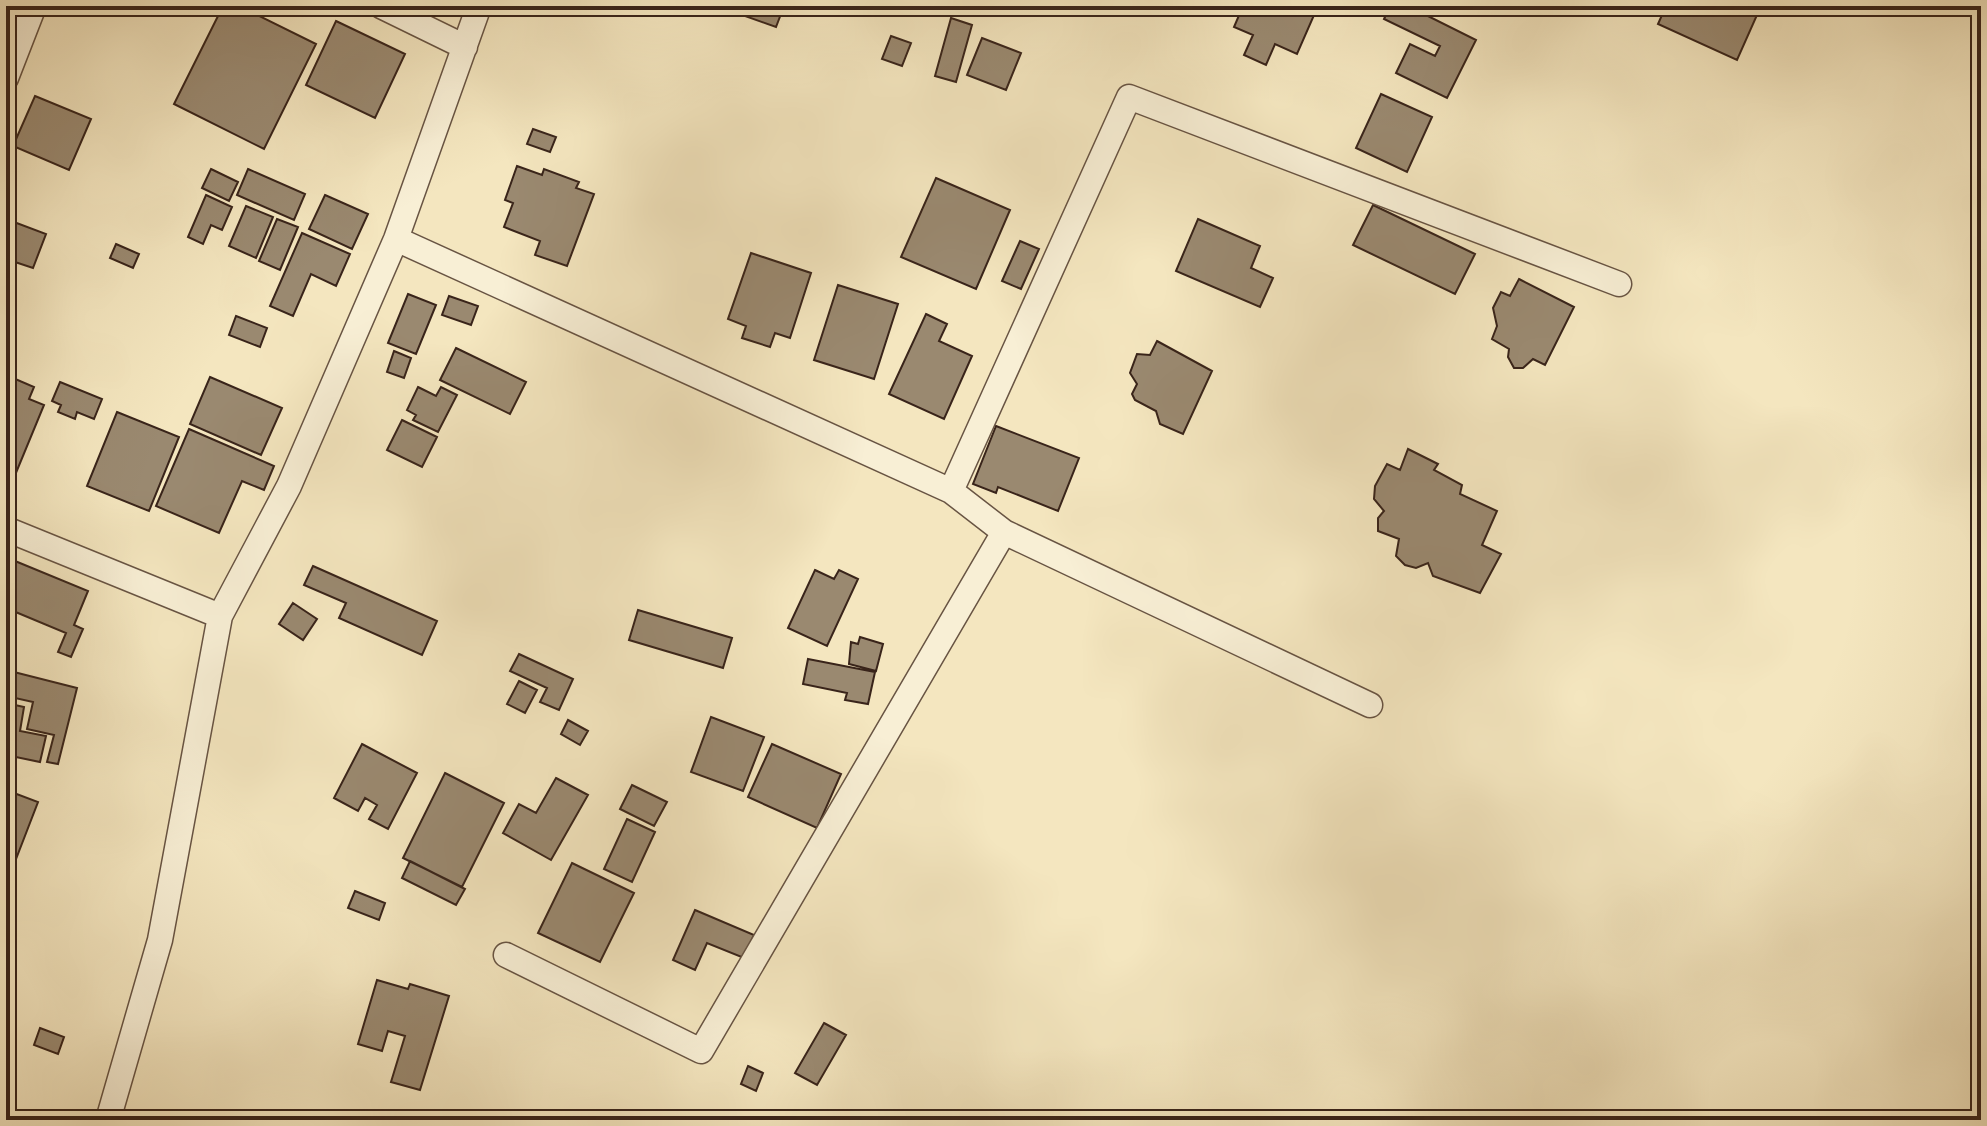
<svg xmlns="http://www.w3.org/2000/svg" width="1987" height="1126" font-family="'IM FELL Great Primer',serif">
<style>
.building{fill:#9a8970;stroke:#39241a;stroke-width:2}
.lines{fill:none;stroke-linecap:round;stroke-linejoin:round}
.minor-casing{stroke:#685443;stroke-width:27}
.minor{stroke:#f8efd5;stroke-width:24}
</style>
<rect width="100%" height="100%" fill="#f4e6bf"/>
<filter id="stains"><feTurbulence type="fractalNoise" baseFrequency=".0025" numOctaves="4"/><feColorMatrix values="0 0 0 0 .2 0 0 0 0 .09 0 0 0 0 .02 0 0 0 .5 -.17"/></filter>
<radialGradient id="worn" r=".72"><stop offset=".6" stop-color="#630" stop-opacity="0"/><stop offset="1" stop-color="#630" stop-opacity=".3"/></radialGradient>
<!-- building -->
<path class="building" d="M223,6H239L316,44L264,149L174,104Z
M717,6H784L776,27Z
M1243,6H1318L1297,54L1275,44L1266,65L1244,55L1253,35L1234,27Z
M1390,6H1408L1476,40L1447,98L1396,73L1410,44L1435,56L1440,46L1384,19Z
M1666,6H1761L1737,60L1658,24Z
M1819,6H1836L1833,15L1818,9Z
M951,18L972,25L956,82L935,76Z
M336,21L405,54L375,118L306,85Z
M891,36L911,43L902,66L882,59Z
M982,38L1021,53L1006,90L967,75Z
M1381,94L1432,117L1407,172L1356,148Z
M35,96L91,119L69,170L13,146Z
M533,129L556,137L550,152L527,144Z
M517,166L542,175L544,169L579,182L576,188L594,194L567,266L535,255L540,241L504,227L513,203L505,200Z
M211,169L238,182L229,201L202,188Z
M248,169L305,194L294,220L237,195Z
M936,178L1010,210L976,289L901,257Z
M206,195L232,207L222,230L211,225L203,244L188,237Z
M325,195L368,214L352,249L309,229Z
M1373,205L1475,254L1455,294L1353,245Z
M246,206L273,217L256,258L229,246Z
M6,219L46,234L33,268L12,261L6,272Z
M277,219L298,227L280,270L259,261Z
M1198,219L1260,246L1251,268L1273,278L1260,307L1176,271Z
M302,233L350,254L336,286L311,274L293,316L270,306Z
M1020,241L1039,249L1021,289L1002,281Z
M116,244L139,254L133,268L110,258Z
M751,253L811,273L790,338L775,333L770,347L742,338L746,326L728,319Z
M1519,279L1574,307L1545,365L1533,359L1523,368H1514L1508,357L1509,349L1492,339L1497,326L1493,308L1501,292L1510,296Z
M838,285L898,304L874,379L814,360Z
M408,294L436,305L416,354L388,343Z
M449,296L478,306L471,325L442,315Z
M926,314L947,324L939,341L972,356L944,419L889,394Z
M236,316L267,328L260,347L229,335Z
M1157,341L1212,371L1183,434L1160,424L1156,411L1135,400L1132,394L1137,384L1130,373L1137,354L1150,355Z
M456,348L526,382L510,414L440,380Z
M394,351L411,358L404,378L387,372Z
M6,375L34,387L29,399L44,405L11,485L6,483Z
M210,377L282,408L261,455L190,424Z
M60,382L102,399L94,419L77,412L75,419L58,412L61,405L52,401Z
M418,387L436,396L441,387L457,395L438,432L413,420L416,415L407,410Z
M117,412L179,437L149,511L87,486Z
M402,420L437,437L422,467L387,450Z
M996,426L1079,458L1058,511L998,487L996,493L973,484Z
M189,429L274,466L264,490L242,481L219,533L156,506Z
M1408,449L1438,464L1434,470L1462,485L1460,494L1497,511L1482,545L1501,554L1480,593L1433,576L1428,563L1416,568L1405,565L1396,556L1399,539L1378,531V518L1384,511L1374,499L1375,486L1387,464L1400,470Z
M15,561L88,591L74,625L83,629L71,657L58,652L66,633L6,608V581Z
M313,566L437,621L422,655L339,618L346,603L304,585Z
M815,570L834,579L839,570L858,579L827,646L788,628Z
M293,603L317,619L303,640L279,624Z
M638,610L732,638L723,668L629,640Z
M860,637L883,644L876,671L849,664L851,642L858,644Z
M519,654L573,679L559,710L540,702L547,688L510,671Z
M808,659L875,672L868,704L845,700L847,693L803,684Z
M6,670L77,688L58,764L47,762L54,735L27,729L33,702L6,696Z
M519,681L537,690L525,713L507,704Z
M6,703L24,707L20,731L46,736L40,762L6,755Z
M711,717L764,737L743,791L691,772Z
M568,720L588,731L580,745L561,734Z
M362,744L417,773L388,829L369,819L377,805L365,798L358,811L334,798Z
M772,744L841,774L817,828L748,797Z
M445,773L504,803L462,887L403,858Z
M556,778L588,795L551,860L503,833L519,804L536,813Z
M632,785L667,802L654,826L620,809Z
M6,790L38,802L6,885Z
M627,819L655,832L632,882L604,869Z
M410,861L465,889L456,905L402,878Z
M572,863L634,893L600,962L538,933Z
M355,891L385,903L379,920L348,908Z
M695,910L754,935L744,958L707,943L695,970L673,960Z
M377,980L408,989L410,984L449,996L420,1090L391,1082L405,1036L388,1031L382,1051L358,1044Z
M824,1023L846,1035L817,1085L795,1073Z
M40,1028L64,1037L58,1054L34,1045Z
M748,1066L763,1073L756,1091L741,1084Z"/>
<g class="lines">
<!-- minor casing -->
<g class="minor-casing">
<path id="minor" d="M381,6L465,47
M6,78L34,6
M396,239L951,491L1004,532L1370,705
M951,491L1129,97L1619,284
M6,529L220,616
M506,955L701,1051L1004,532
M108,1120L160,940L220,616L289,486L396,239L479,6"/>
</g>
<!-- minor -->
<use href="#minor" class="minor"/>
</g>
<!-- margin -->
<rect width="1987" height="1126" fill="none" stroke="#f4e6bf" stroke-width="32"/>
<rect x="8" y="8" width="1971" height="1110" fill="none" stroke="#39241a" stroke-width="4"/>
<rect x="16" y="16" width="1955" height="1094" fill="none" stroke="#39241a" stroke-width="2"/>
<rect width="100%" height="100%" filter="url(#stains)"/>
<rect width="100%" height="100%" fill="url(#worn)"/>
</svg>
